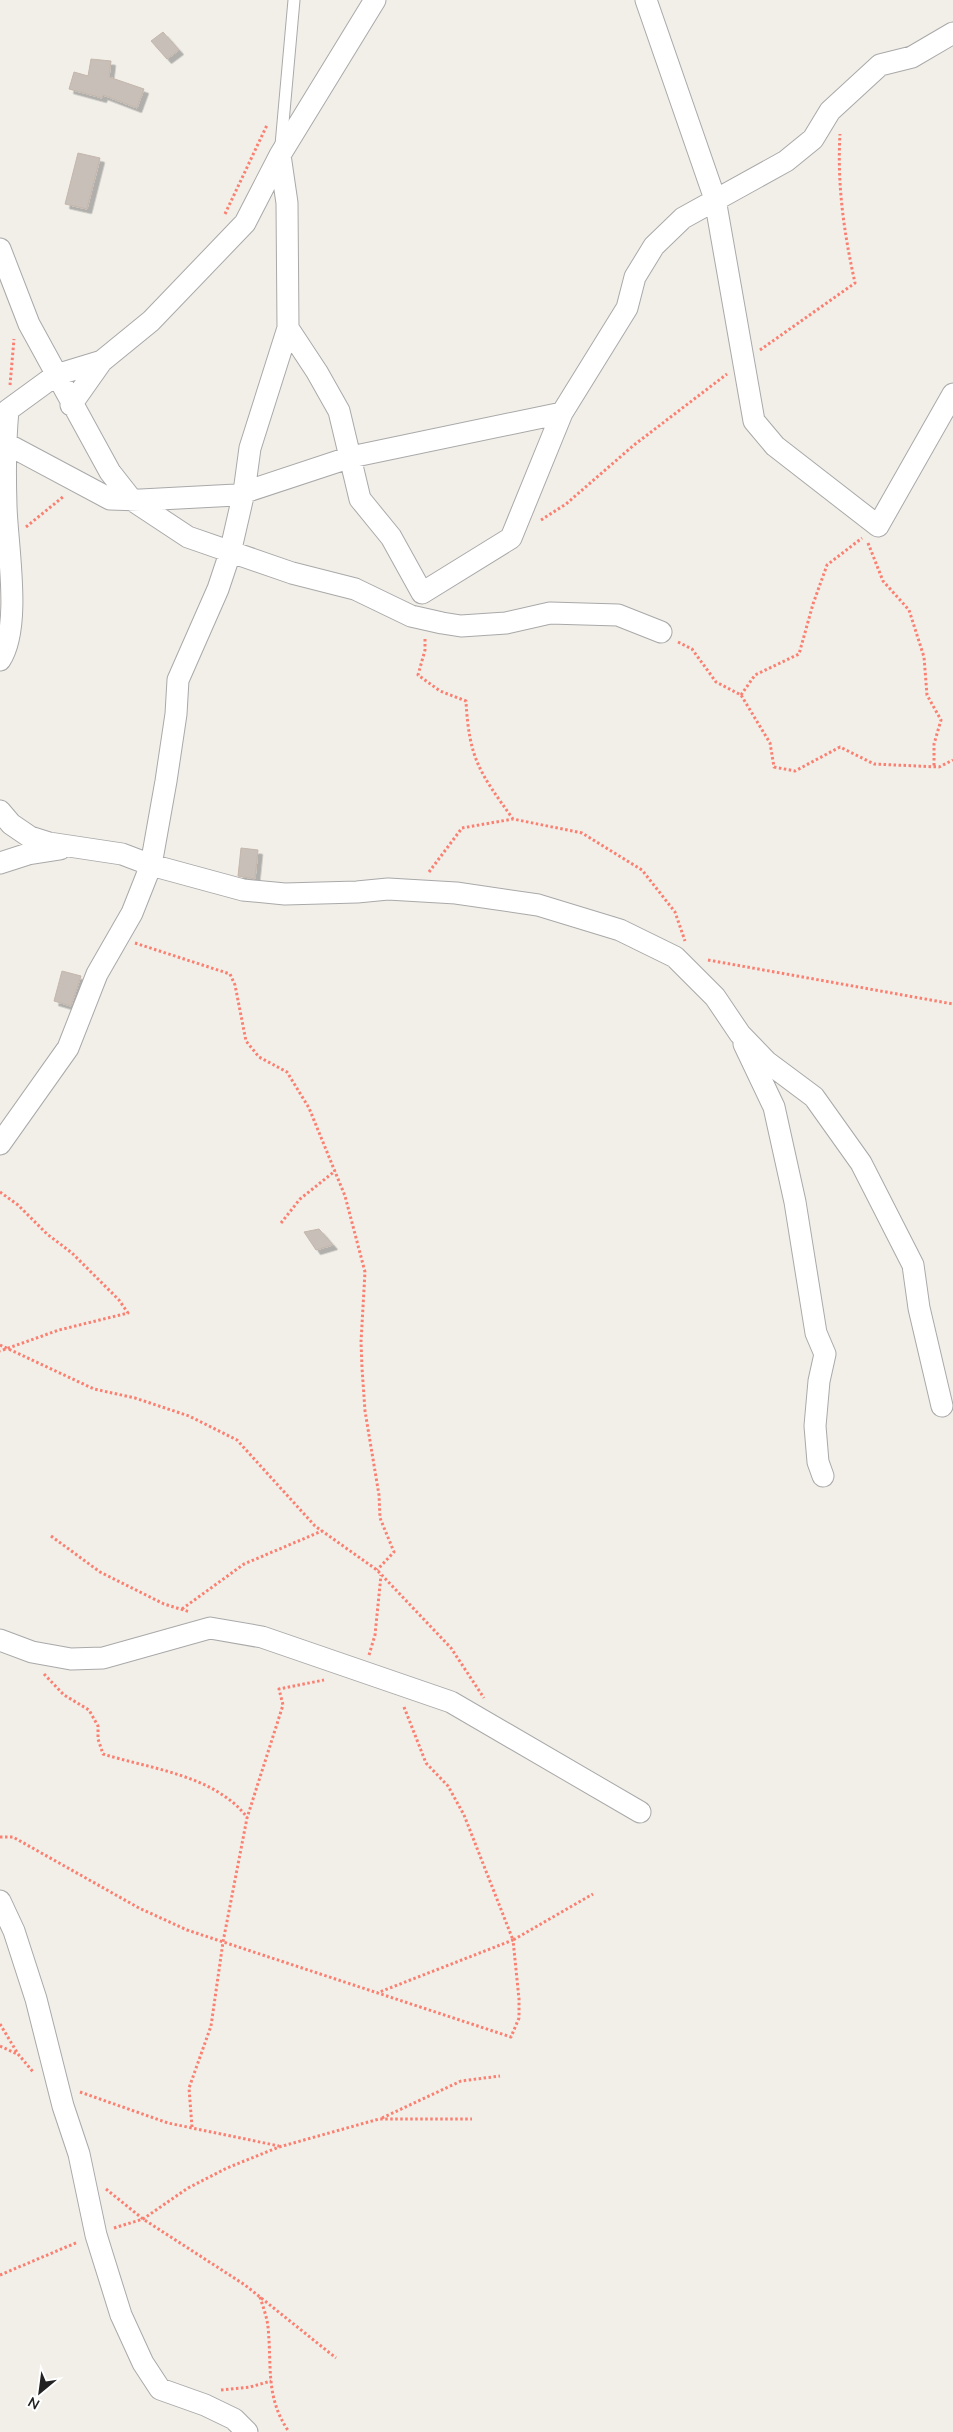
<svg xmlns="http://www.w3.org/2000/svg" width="953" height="2432" font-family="Mulish,sans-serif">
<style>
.building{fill:#c7bfb8;stroke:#c4b6ab;filter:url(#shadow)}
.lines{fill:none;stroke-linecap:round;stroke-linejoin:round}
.service-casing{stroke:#a9a9a9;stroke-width:13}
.minor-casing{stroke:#a9a9a9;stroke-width:23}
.path{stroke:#fa8072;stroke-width:3;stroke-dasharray:2.5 2.5;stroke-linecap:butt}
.service{stroke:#fff;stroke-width:11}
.minor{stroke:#fff;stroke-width:21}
</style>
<defs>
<filter id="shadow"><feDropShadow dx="4.5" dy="4.5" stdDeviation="0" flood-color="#0004"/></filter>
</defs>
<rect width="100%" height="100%" fill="#f2efe9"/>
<!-- building -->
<path class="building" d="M163,32L179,50L167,59L151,41Z
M91,59L111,61L109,77L144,89L137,108L103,95L102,98L69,89L74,72L88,76Z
M78,153L100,158L87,209L65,204Z
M241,848L258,850L255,879L238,876Z
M62,971L81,976L71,1006L54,1001Z
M319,1229L333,1245L316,1250L304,1232Z"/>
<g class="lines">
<!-- service casing -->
<g class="service-casing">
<path id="service" d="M281,145L294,0"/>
</g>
<!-- minor casing -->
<g class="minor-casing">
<path id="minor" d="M646,0L715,199L754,421L775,446L878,526L953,394
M280,155L287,203L288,328L317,372L339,411L360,499L391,537L422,593L511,538L562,413L627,308L635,277L654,246L683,218L786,161L813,139L830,111L880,65L912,57L953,33
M0,249L29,324L110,472L132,500L188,537L292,573L355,589L411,616L442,623L461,626L506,623L550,613L618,615L661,632
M71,405L102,361L151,321L245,223L280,155L375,0
M5,443L110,499L141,500L236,495L351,457L562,413
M0,660C22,627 7,545 6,506C5,474 5,442 8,410L56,375L102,361
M0,811L11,824L30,837L49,843L122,854L151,865L243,890L285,894L357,892L388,889L456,893L538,905L620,930L675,957L715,997L740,1034L767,1062L814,1097L861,1163L913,1265L919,1308L942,1406
M0,863L28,854L60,849
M744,1044L774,1107L795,1202L816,1333L825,1354L819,1381L815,1426L818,1462L823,1476
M0,1144L68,1048L97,974L132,913L151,865L166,781L176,714L178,680L218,589L230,553L244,492L250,448L288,328
M0,1640L32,1652L71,1659L103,1658L210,1628L262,1637L451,1702L640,1812
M0,1901L14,1931L36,1999L63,2106L79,2154L96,2235L121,2315L143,2363L160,2389L205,2405L234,2419L247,2432"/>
</g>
<!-- path -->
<path class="path" d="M225,214L267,125
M760,350L855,283C844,233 837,185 840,134
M10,385L14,339
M541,520L566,504L634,445L727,374
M26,527L64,496
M868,543L883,581L909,610L924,657L927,695L941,720L934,744V767
M425,639V650L418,675L440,691L466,701C469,759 480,773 513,819
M678,642L692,649L716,682L741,695L770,743L774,767L795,771L840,747L874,764L939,767L953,760
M741,695L755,675L799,654L813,604L827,565L862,538
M429,872L462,828L513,819L582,833L642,870L675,912L685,941
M135,943L230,974L235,985L246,1041L259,1057L287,1072L309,1108L345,1196L365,1272L361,1342L362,1368L365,1411L379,1495L380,1518L394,1552L377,1570
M708,960L953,1004
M0,1192L18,1205L47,1234L72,1253L119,1300L128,1313L59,1330L0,1351
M281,1223L300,1199L335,1171
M0,1345L94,1389L135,1398L189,1416L237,1440L315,1526L377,1570L451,1648L484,1698
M51,1536L100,1572L164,1604L190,1612
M182,1609L244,1564L322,1531
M369,1655L375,1635L381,1575
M44,1674L64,1695L89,1710L98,1726V1739L103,1754C151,1769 214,1775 247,1817
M404,1707L426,1763L448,1786L464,1815L513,1940L593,1894
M0,1837H13L139,1908L187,1930L511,2037L519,2018V1999L513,1940L377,1993
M0,2024L18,2054L34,2073
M0,2046L17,2054
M80,2092L168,2123L279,2146
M382,2118L461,2081L500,2076
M192,2127L189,2088L211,2026L223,1942L247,1818L283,1705L279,1689L324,1680
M106,2189L143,2219L245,2285L336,2358
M114,2228L143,2219L188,2188L227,2168L279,2147L379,2119H472
M0,2275L78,2242
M260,2297C263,2307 267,2317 268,2327C272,2367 265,2397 289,2432
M221,2390L250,2387L271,2381"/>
<!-- service -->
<use href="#service" class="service"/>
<!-- minor -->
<use href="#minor" class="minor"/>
</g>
<!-- north arrow -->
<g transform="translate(40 2392) rotate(209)" stroke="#ffffff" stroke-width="4" paint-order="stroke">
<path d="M0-4L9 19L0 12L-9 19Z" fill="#222222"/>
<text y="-8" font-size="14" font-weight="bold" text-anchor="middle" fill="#222222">N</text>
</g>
</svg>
